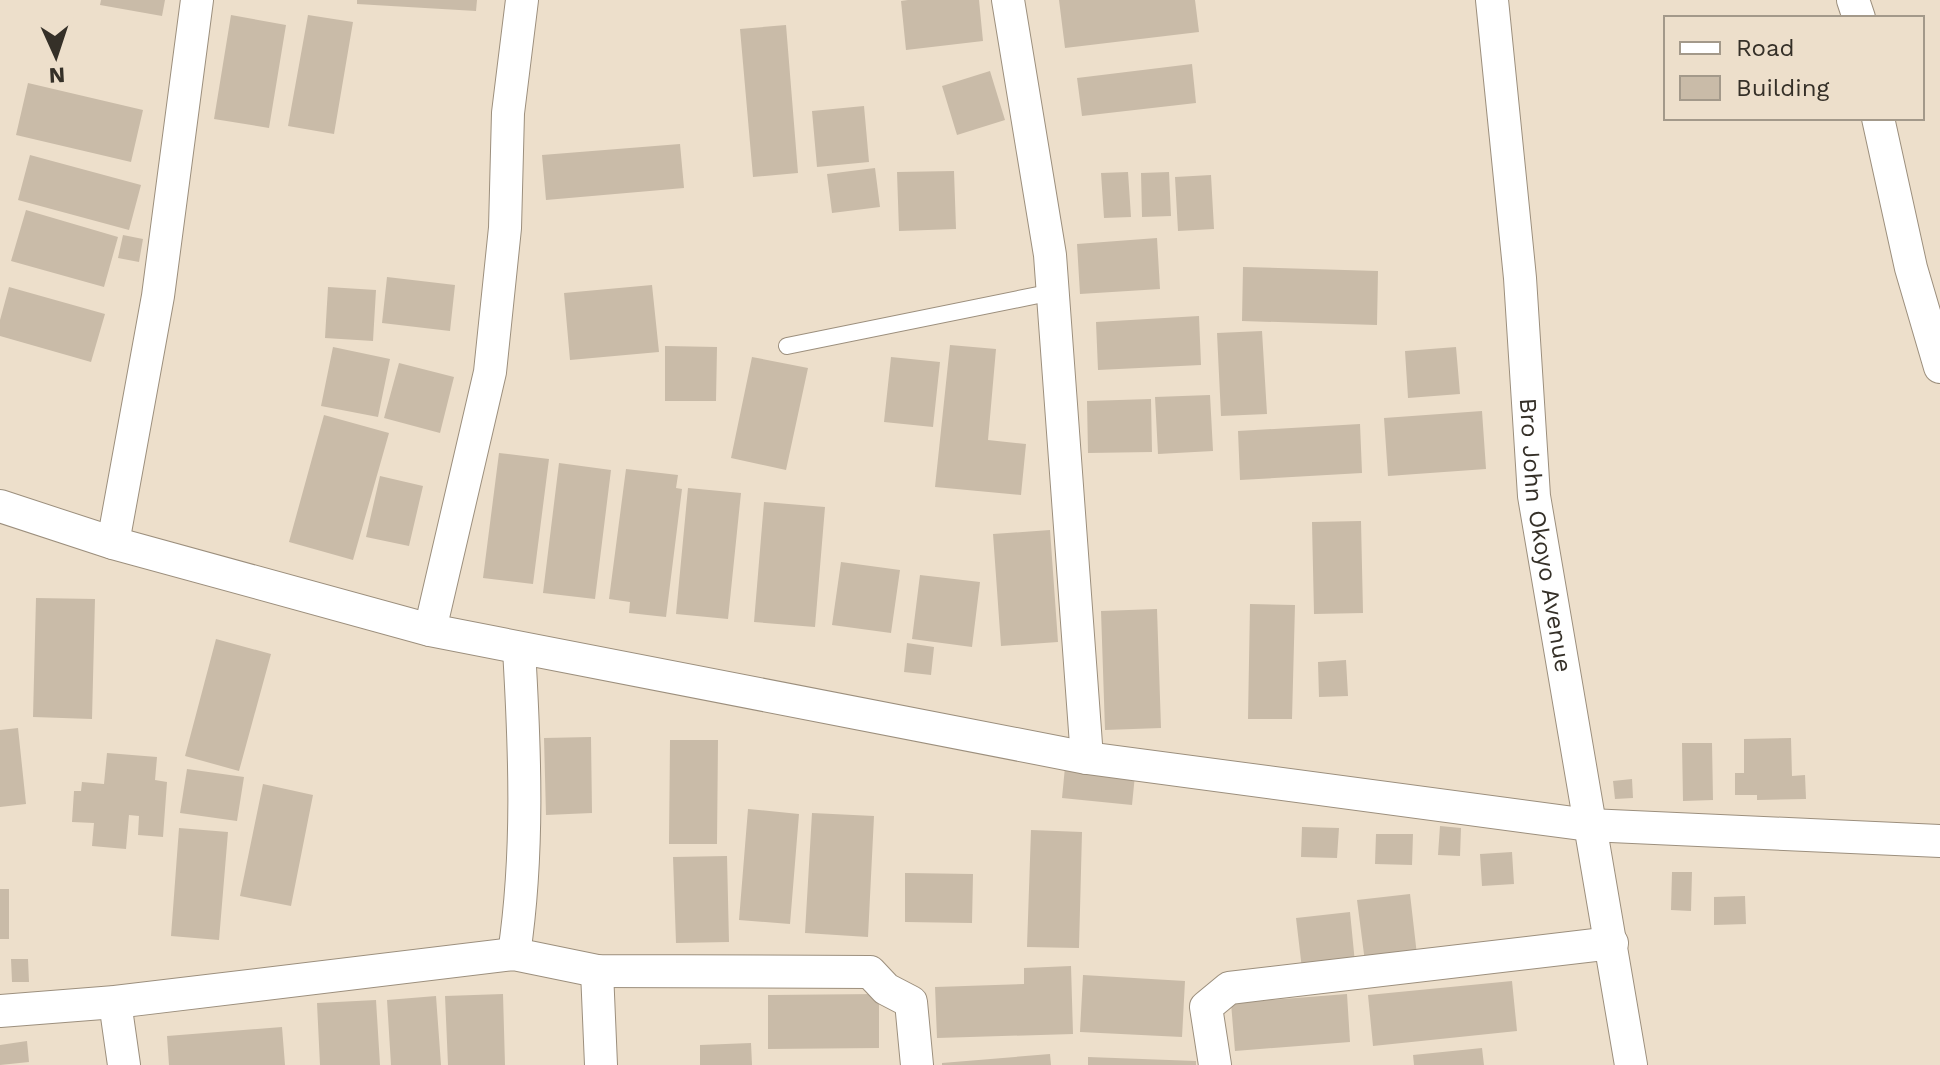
<svg xmlns="http://www.w3.org/2000/svg" width="1940" height="1065" font-family="'Work Sans',sans-serif">
<style>
.building{fill:#c9bba8}
.lines{fill:none;stroke-linecap:round;stroke-linejoin:round}
.service-casing{stroke:#9c8f7d;stroke-width:18}
.minor-casing{stroke:#9c8f7d;stroke-width:34}
.service{stroke:#fff;stroke-width:16}
.minor{stroke:#fff;stroke-width:32}
.labels{text-anchor:middle;stroke-width:6;stroke-linejoin:round;paint-order:stroke}
.street-label{font-size:24px;fill:#353028;stroke:#eddfcb}
</style>
<rect width="100%" height="100%" fill="#eddfcb"/>
<!-- building -->
<path class="building" d="M101,0H165L162,16L100,5Z
M357,0H477L476,11L357,4Z
M908,0H979L983,41L906,50L901,1Z
M1059,0H1195L1199,32L1065,48Z
M231,15L286,25L269,128L214,119Z
M308,15L353,22L334,134L288,126Z
M786,25L798,173L753,177L740,29Z
M1192,64L1196,103L1082,116L1077,78Z
M990,71L1005,120L957,135L942,86Z
M28,83L143,110L131,162L16,135Z
M864,106L869,162L817,167L812,111Z
M680,144L684,188L546,200L542,155Z
M30,155L141,185L129,230L18,200Z
M875,168L880,207L832,213L827,174Z
M954,171L956,229L899,231L897,172Z
M1128,172L1131,217L1104,218L1101,173Z
M1169,172L1171,216L1142,217L1141,173Z
M1211,175L1214,229L1178,231L1175,177Z
M26,210L118,237L104,287L11,261Z
M123,235L143,239L139,262L118,258Z
M1157,238L1160,289L1080,294L1077,244Z
M1243,267L1378,271L1377,325L1242,321Z
M387,277L455,285L450,331L382,323Z
M652,285L659,352L570,360L564,293Z
M9,287L105,314L91,362L0,336V320Z
M328,287L376,290L373,341L325,338Z
M1199,316L1201,365L1098,370L1096,322Z
M1262,331L1267,414L1221,416L1217,333Z
M950,345L996,349L988,440L1026,444L1021,495L935,487Z
M665,346L717,347L716,401H665Z
M333,347L390,359L378,417L321,406Z
M1456,347L1460,394L1408,398L1405,351Z
M752,357L808,368L786,470L731,458Z
M891,357L940,362L933,427L884,422Z
M399,363L454,377L440,433L384,418Z
M1210,395L1213,451L1158,454L1155,397Z
M1151,399L1152,452L1088,453L1087,401Z
M1482,411L1486,469L1388,476L1384,418Z
M324,415L389,433L353,560L289,542Z
M1360,424L1362,473L1240,480L1238,431Z
M499,453L549,459L533,584L483,578Z
M559,463L611,470L595,599L543,593Z
M626,469L678,475L676,488L682,489L666,617L629,613L630,602L609,599Z
M380,476L423,486L409,546L366,537Z
M688,488L741,493L728,619L676,614Z
M764,502L825,507L815,627L754,622Z
M1361,521L1363,613L1314,614L1312,522Z
M1050,530L1058,642L1001,646L993,534Z
M841,562L900,570L891,633L832,625Z
M920,575L980,582L972,647L912,639Z
M36,598L95,599L92,719L33,717Z
M1250,604L1295,605L1292,719H1248Z
M1157,609L1161,728L1105,730L1101,611Z
M216,639L271,654L239,771L185,756Z
M907,643L934,647L931,675L904,672Z
M1346,660L1348,696L1319,697L1318,662Z
M18,728L26,804L0,807V730Z
M591,737L592,813L546,815L544,738Z
M1791,738L1792,776L1805,775L1806,799L1757,800V795H1735V773H1744V739Z
M670,740H718L717,844H669Z
M1682,743H1712L1713,800L1683,801Z
M107,753L157,757L155,780L167,782L163,837L138,835L139,816L129,815L126,849L92,846L94,823L72,822L74,791H81L82,782L104,784Z
M1065,767L1135,775L1132,805L1062,798Z
M187,769L244,777L237,821L180,813Z
M1632,779L1633,798L1615,799L1613,781Z
M263,784L313,795L291,906L240,896Z
M748,809L799,814L790,924L739,920Z
M812,813L874,816L868,937L805,933Z
M1440,826L1461,828L1460,856L1438,855Z
M1302,827L1339,828L1337,858L1301,857Z
M179,828L228,832L219,940L171,936Z
M1031,830L1082,832L1079,948L1027,947Z
M1376,834H1413L1412,865L1375,864Z
M1512,852L1514,884L1482,886L1480,854Z
M727,856L729,942L676,943L673,857Z
M1672,872H1692L1691,911L1671,910Z
M905,873L973,874L972,923L905,922Z
M0,889H9V939H0Z
M1410,894L1417,955L1365,962L1357,900Z
M1745,896L1746,924L1714,925V897Z
M1350,912L1355,963L1302,969L1296,918Z
M11,959H28L29,982H12Z
M1071,966L1073,1034L937,1038L935,987L1024,984V968Z
M1083,975L1185,981L1182,1037L1080,1032Z
M1512,981L1517,1031L1373,1046L1368,995Z
M503,994L505,1065H448L445,996Z
M879,994V1048L768,1049V995Z
M1347,994L1350,1042L1235,1051L1231,1003Z
M436,996L441,1065H391L387,1000Z
M376,1000L380,1065H320L317,1003Z
M282,1027L285,1065H169L167,1036Z
M27,1041L29,1062L0,1065V1045Z
M751,1043L752,1065H700V1045Z
M1482,1048L1484,1065H1414L1413,1055Z
M1050,1054L1051,1065H942V1063Z
M1088,1057L1196,1061V1065H1088Z"/>
<g class="lines">
<!-- service casing -->
<g class="service-casing">
<path id="service" d="M787,346L1053,292"/>
</g>
<!-- minor casing -->
<g class="minor-casing">
<g id="minor">
<path d="M1008,0L1050,255L1087,758"/>
<path id="s1" d="M1492,0L1520,278L1534,496L1631,1065"/>
<path d="M1853,0L1859,18"/>
<path d="M1878,118L1911,268L1940,367"/>
<path d="M0,506L113,543L430,630L1087,758L1589,825L1940,841"/>
<path d="M113,543L158,296L197,0"/>
<path d="M430,630L490,372L505,228L508,113L522,0"/>
<path d="M514,954C529,853 525,751 519,649"/>
<path d="M597,971L601,1065"/>
<path d="M115,1002L124,1065"/>
<path d="M0,1011L115,1002L514,954L597,971L870,972L886,989L911,1002L917,1065"/>
<path d="M1215,1065L1206,1007L1229,988L1612,943"/>
</g>
</g>
<!-- service -->
<use href="#service" class="service"/>
<!-- minor -->
<use href="#minor" class="minor"/>
</g>
<g class="labels">
<!-- street labels -->
<g class="street-label">
<text dy="8" stroke="none"><textPath href="#s1" startOffset="538">Bro John Okoyo Avenue</textPath></text>
</g>
</g>
<!-- legend -->
<rect x="1664" y="16" width="260" height="104" fill="#eddfcb" stroke="#a3998a" stroke-width="2"/>
<rect x="1680" y="42" width="40" height="12" fill="#ffffff" stroke="#a3998a" stroke-width="2"/>
<text x="1736" y="56" font-size="24" fill="#353028">Road</text>
<rect x="1680" y="76" width="40" height="24" fill="#c9bba8" stroke="#a3998a" stroke-width="2"/>
<text x="1736" y="96" font-size="24" fill="#353028">Building</text>
<!-- north arrow -->
<g transform="translate(56 56) rotate(177)" stroke="#eddfcb" stroke-width="6" paint-order="stroke">
<path d="M0-6L14 30L0 20L-14 30Z" fill="#353028"/>
<text y="-12" font-size="22" font-weight="bold" text-anchor="middle" fill="#353028">N</text>
</g>
</svg>
